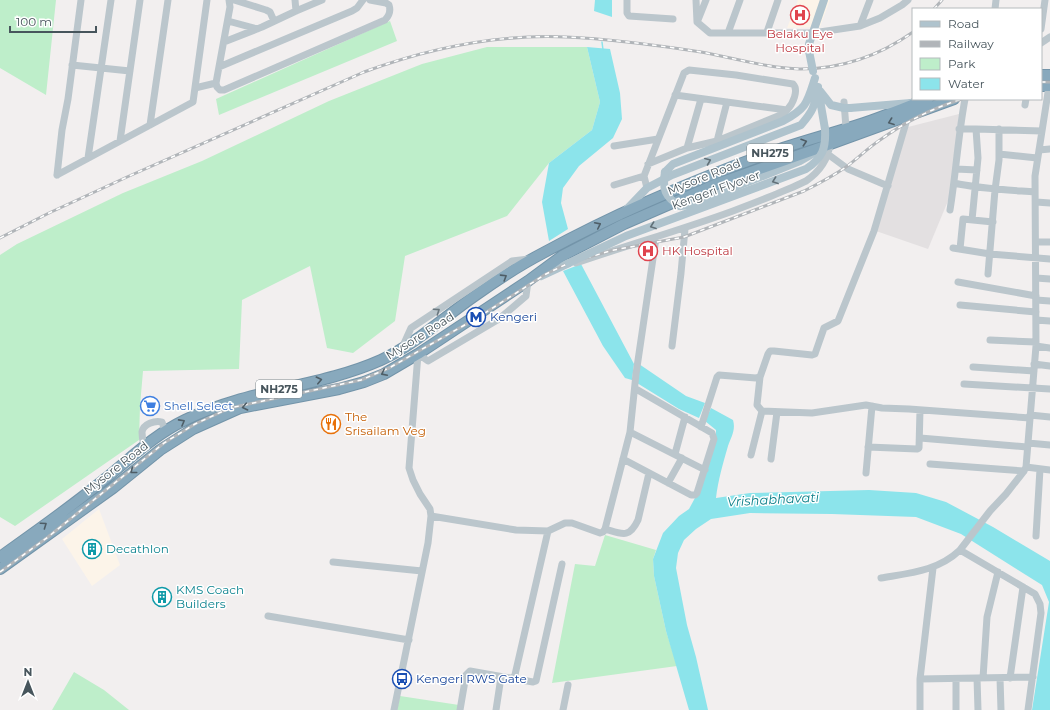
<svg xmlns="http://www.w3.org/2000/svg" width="1050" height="710" font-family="Montserrat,sans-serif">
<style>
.commercial{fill:#fcf4e9}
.education{fill:#e3e0e1}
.green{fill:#beeeca}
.water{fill:#8ce4eb}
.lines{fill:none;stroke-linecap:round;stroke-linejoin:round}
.stream{stroke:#8ce4eb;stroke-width:1.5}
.highway-casing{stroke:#7394a9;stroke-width:12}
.minor{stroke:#bbc6cc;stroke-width:7}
.major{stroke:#afc3cd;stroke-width:8}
.highway{stroke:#88a9bd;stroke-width:10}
.rail-casing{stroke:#b1b5b9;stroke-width:3}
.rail{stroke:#fff;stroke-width:1.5;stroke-dasharray:4.5;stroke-linecap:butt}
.major-bridge{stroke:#afc3cd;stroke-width:8}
.oneway{stroke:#4e5d66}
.oneway2{stroke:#617078}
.oneway3{stroke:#6a777e}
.labels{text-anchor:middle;stroke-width:3;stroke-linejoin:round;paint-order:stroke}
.shield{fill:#fff;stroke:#7e888d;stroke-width:1}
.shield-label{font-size:11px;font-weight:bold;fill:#47555c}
.health-label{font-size:12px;fill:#be3a42;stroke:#fff}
.street-label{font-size:12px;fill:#47555c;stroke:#fff}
.transit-label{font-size:12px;fill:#164399;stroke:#fff;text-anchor:start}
.shop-label{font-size:12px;fill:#366cbe;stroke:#fff;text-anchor:start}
.food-label{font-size:12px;fill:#c56008;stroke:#fff;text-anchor:start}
.culture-label{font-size:12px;fill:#0d838f;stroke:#fff;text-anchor:start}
.water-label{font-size:13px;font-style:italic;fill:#0f818a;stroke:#fff}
</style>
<rect width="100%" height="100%" fill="#f2efef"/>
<!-- commercial -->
<path class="commercial" d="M798,0H830L820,27L787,28Z
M99,509L120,565L92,586L62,539Z"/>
<!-- education -->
<path class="education" d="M959,114L950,196L928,249L876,231L908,127Z"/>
<!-- green -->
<path class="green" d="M0,0H56L46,95L0,68Z
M390,21L397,41L219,115L216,99Z
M487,47H587L600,102L592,130L549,163L507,216L405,256L395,321L353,353L327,348L310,266L242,300L239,369L143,371L140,406L139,440L15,526L0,517V255L17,244L123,193L202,161L329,101L422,64Z
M605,535L656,550L653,559L654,576L666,631L677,666L552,683L575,564L595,566Z
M74,672L104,690L129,710H52Z
M400,696L459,705L458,710H397Z"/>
<!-- water -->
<path class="water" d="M595,0H612V17L594,11Z
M587,47L610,49L620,93L622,119L613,138L579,166L563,188L561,203L568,229L549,241L542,202L549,163L592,130L600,102Z
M581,264L634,364L632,380L625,378L603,346L563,271Z
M639,364L686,396L705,403L699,418L679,409L637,383Z
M711,408L733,420C736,430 731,437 728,446C723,463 718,481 716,498L750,493L869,490L916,493L946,502L993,527L1050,561V710H1032L1049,602L1042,585L961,534L916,517L832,514L750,513L711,519L696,529L684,540L678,553L676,568L687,625L696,657L708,710H689L666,631L654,576L653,559L663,533L679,516L689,509L702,485L716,442V430L705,421Z"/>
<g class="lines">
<!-- stream -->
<path class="stream" d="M602,42L603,50"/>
<!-- highway casing -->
<g class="highway-casing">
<path id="highway" d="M1041,75H1050
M1041,86H1050
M0,557C35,532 71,507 105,479C132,457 154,435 185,420C247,389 318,388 381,360C416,344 444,317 476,295C497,280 520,265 543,253C620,211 701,177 783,148C810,139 837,132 864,123C885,116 906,107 928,99
M0,569L113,488L160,450L193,429L240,408L339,389L364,382L384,374L418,354L528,281L562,256L624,224L714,185L822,147L954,99"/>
</g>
<!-- minor -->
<path class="minor" d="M229,0L230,7L216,83L217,87L220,90H224L385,20C389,16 391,11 389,5L386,3L370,0
M234,0L266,10L270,12L274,21
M295,0L296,11
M627,0V13L629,16L673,19
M696,0L697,22L710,33H813L860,26L880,18L902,5L908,0
M995,9L996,0
M698,20L706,0
M228,21L257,29
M860,26L870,0
M1041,29L1045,0
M767,32L778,0
M728,33L740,0
M224,42L262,27L296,11L322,0
M1041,43L1050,37
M72,65L130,71
M219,67L352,11L357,8L363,0
M195,88L216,83
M844,102L846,128
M1025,105L1026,99
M150,125L168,0
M959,129H976
M120,141L140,0
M717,141L783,114L787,110
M614,146L658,139
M687,148L701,99
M1039,150L1050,149
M999,154L1037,158
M829,155L848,169L888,186
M88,158L111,0
M648,164L687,148L717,141L727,102
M956,169L977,170
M57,175L193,102L207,0
M57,175L62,130L68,99L81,0
M954,183C981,189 1008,190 1035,192
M614,185L644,176
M647,188L644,176L684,73L689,70L736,75L793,84C799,90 793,104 787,110L675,95
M1036,202L1050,203
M950,210C956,173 958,136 965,99
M972,220L978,158L976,129L1042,131
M1036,242H1050
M953,248L990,254L1050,259
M960,249L963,219L993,222
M576,263C628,245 681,230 733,211C749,205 765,199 781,192C789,189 798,185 806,181C819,172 828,160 830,144
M988,274L995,190L999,160V129
M1036,278L1050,279
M958,282L1036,296
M1036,300L1050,301
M960,305L1036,312
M1036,320L1050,321
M990,340L1036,342
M672,346L681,273L685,229
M1036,346L1050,348
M402,348L411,328L512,261L529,259
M1034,364L1050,366
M973,367L1034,371
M760,377L757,405L762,411L812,413L866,405L882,408L909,409L1030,418
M964,384L1050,389
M1030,415L1050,417
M701,427L717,377L719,375L756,378L760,377L768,354L770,351H774L812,355L815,354L816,351L824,328L838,321L874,231L908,116
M630,432L705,470
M920,438L1027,447
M1028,443L1050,445
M144,446C143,442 142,436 142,432C143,424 155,420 162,422L165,431
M868,447L917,449L919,448L920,410
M675,454L685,417
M751,455L762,411
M623,459L691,495H695L697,493L714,439L712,433L636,389
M771,459L777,412
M930,464L1024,471
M1026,467L1050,470
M866,473L872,406
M668,483L682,458
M431,516L516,530L548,531L565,523H572L600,533L603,532L605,529L630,432L636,374L656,238
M605,529C622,534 629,539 638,520L649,473
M1036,536L1040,469
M333,562L422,571
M881,578C910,573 938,571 960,550
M268,616L409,640
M977,678L978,710
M983,678L987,617L998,572
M1000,678L1001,710
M1010,678L1023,587
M514,679L548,531
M920,679L933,568
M956,679V710
M394,710L428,543L431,516L430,509L420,494L413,480L409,468L418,354L428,361L499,319L526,296L528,281
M460,710L466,675L470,671L533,682L536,681L562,564
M496,710L501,677
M563,710L568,685
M920,710V679L1033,677
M1028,710L1041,613L1040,604L1035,594L960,550L990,511L1006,494L1024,471L1026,467L1036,346L1035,176L1049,86"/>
<!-- major -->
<path class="major" d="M809,51V44L824,0
M820,91L831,105L844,108
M819,94L825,129
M850,108L911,103
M665,172L673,164L783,121C807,108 807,103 815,78
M680,206L691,205L800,161L814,153
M625,211L647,188L672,175L801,125C814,110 814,107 818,87
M541,276L569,263"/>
<!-- highway -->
<use href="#highway" class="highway"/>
<!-- rail casing -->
<g class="rail-casing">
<path id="rail" d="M934,9L942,0
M1041,82H1050
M0,238L49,213L127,177L364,72C429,48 496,34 566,37C611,39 656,45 701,52C734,58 767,68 800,69C841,69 879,56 913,32
M0,572L48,537L164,443L195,424L230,408L361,380L389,368L477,318L546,274L571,262L614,250L684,237L804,191C818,184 833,176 846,167C858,158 868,148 880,140C905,122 933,108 962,99"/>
</g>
<!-- rail -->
<use href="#rail" class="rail"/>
<!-- major-bridge -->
<path class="major-bridge" d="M809,51L813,71
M844,108H850
M665,172C662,189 665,197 680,206
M569,263L626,236L806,169C823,158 826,148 825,129"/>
</g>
<!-- one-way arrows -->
<defs><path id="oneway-chevron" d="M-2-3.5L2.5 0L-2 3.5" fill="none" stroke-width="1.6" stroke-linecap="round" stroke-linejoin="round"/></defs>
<g class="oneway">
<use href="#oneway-chevron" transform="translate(891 122) rotate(160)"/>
<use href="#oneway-chevron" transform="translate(804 142) rotate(-18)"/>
<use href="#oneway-chevron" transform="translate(598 225) rotate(-26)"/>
<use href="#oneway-chevron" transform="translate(504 277) rotate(-32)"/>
<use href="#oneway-chevron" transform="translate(384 373) rotate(153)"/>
<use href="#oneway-chevron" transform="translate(319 380) rotate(-13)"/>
<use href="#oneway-chevron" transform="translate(245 407) rotate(168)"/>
<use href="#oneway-chevron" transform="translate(182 422) rotate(-29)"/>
<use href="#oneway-chevron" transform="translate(133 471) rotate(142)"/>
<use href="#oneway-chevron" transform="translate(44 525) rotate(-35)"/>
</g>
<g class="oneway2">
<use href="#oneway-chevron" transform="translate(708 161) rotate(-22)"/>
<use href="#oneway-chevron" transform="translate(775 181) rotate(160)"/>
<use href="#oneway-chevron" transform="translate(653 226) rotate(160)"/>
</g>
<use class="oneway3" href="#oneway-chevron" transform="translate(437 311) rotate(-34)"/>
<!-- icons -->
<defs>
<g id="hospital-ring" transform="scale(1)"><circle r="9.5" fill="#fff" stroke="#e0444e" stroke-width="1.5"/><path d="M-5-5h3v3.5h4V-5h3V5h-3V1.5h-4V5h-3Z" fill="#e0444e"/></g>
<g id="metro-ring" transform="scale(1)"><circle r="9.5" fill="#fff" stroke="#1a4fb4" stroke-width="1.5"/><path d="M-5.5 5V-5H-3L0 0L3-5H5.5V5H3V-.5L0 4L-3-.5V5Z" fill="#1a4fb4"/></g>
<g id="supermarket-ring" transform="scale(1)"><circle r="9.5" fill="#fff" stroke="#3f7fe0" stroke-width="1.5"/><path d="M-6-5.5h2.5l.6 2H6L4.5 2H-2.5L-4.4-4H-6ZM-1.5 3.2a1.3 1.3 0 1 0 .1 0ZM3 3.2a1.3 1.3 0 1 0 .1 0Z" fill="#3f7fe0"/></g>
<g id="restaurant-ring" transform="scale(1)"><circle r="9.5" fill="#fff" stroke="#e8710a" stroke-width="1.5"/><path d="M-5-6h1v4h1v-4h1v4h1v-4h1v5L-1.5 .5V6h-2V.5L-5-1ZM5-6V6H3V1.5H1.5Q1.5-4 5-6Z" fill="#e8710a"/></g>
<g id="building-ring" transform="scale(1)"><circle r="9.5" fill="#fff" stroke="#0f9aa8" stroke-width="1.5"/><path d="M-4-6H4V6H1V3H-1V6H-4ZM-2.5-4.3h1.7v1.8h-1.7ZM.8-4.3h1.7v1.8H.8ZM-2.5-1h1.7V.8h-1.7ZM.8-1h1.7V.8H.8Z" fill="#0f9aa8"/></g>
<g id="bus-ring" transform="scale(1)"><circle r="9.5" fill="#fff" stroke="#1a4fb4" stroke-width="1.5"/><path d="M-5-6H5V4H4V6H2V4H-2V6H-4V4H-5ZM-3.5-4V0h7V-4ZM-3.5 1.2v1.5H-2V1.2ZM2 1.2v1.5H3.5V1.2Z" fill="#1a4fb4"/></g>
</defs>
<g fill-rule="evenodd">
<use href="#hospital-ring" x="800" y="15"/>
<use href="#hospital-ring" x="648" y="251"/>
<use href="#metro-ring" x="476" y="317"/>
<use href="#supermarket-ring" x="150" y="406"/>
<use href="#restaurant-ring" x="331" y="424"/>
<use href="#building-ring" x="92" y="549"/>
<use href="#building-ring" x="162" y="597"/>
<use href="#bus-ring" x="402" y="679"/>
</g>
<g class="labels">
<!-- shield labels -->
<g class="shield">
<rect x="747" y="144" width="46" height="18" rx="3"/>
<rect x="256" y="380" width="46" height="18" rx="3"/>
</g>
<g class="shield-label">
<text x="770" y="157">NH275</text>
<text x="279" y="393">NH275</text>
</g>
<!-- health labels -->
<g class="health-label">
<text x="800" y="38">Belaku Eye<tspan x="800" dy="14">Hospital</tspan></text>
<text x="662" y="255" text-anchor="start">HK Hospital</text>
</g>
<!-- street labels -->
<g class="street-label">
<text transform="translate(704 177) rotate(-22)" y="4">Mysore Road</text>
<text transform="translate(716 190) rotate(-20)" y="4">Kengeri Flyover</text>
<text transform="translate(420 336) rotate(-32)" y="4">Mysore Road</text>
<text transform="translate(116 468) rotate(-38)" y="4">Mysore Road</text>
</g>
<!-- transit labels -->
<g class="transit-label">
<text x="490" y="321">Kengeri</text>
<text x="416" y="683">Kengeri RWS Gate</text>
</g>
<!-- shop labels -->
<g class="shop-label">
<text x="164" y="410">Shell Select</text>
</g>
<!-- food labels -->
<g class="food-label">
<text x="345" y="421">The<tspan x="345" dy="14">Srisailam Veg</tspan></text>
</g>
<!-- culture labels -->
<g class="culture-label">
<text x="106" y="553">Decathlon</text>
<text x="176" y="594">KMS Coach<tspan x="176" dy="14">Builders</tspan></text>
</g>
<!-- water labels -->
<g class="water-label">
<text transform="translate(773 499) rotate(-3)" y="5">Vrishabhavati</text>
</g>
</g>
<!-- legend -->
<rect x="912" y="8" width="130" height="92" fill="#ffffff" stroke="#b5bbbe"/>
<rect x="920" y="21" width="20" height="6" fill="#afc3cd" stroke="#b5bbbe"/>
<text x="948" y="28" font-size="12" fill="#47555c">Road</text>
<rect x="920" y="41" width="20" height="6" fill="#b1b5b9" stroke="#b5bbbe"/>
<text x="948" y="48" font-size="12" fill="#47555c">Railway</text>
<rect x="920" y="58" width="20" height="12" fill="#beeeca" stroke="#b5bbbe"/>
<text x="948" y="68" font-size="12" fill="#47555c">Park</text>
<rect x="920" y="78" width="20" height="12" fill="#8ce4eb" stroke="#b5bbbe"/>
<text x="948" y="88" font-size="12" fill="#47555c">Water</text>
<!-- north arrow -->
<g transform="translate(28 682)" stroke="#ffffff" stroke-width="3" paint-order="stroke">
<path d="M0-3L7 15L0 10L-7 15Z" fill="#47555c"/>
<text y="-6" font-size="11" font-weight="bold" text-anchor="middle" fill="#47555c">N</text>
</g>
<!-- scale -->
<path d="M10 26v6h86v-6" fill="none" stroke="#47555c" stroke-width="2"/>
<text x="16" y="26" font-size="12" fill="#47555c" stroke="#ffffff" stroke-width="3" paint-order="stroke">100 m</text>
</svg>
